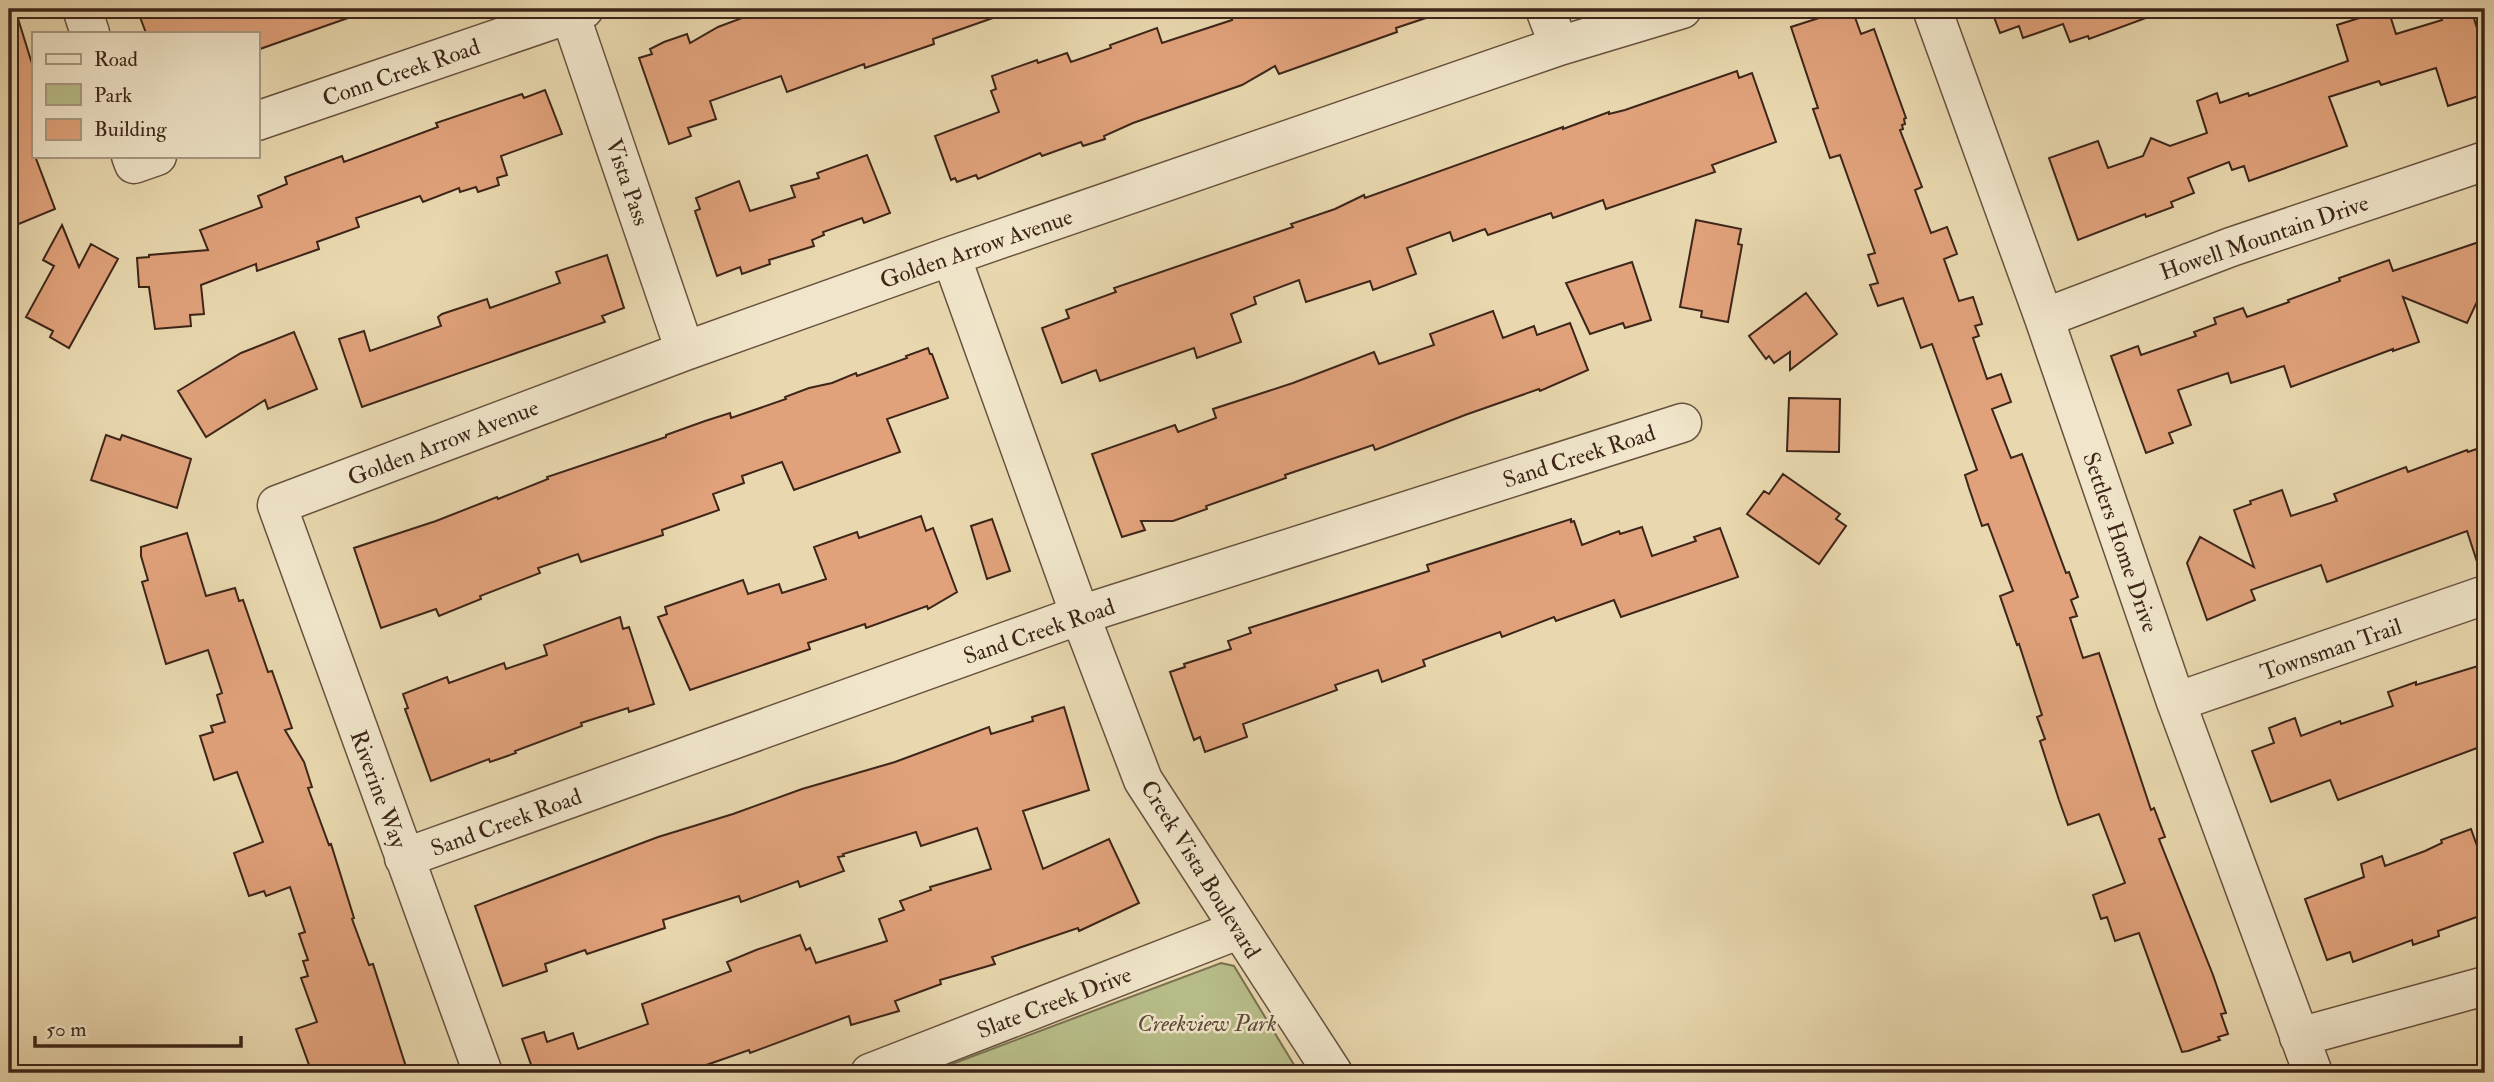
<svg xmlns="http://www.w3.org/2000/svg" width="2494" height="1082" font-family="'IM FELL Double Pica',serif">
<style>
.green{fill:#b8be8a;stroke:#7a7252;stroke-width:2}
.building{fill:#e1a27b;stroke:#3d2519;stroke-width:2}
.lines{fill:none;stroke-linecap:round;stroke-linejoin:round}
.minor-casing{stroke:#68523e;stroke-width:41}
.minor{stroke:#f1e6cb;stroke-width:38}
.labels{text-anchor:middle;stroke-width:5;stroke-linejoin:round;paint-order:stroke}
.street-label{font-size:23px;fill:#3d2519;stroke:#f1e6cb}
.park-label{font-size:23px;font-style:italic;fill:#5c4b35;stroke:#f1e6cb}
</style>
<rect width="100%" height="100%" fill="#e9d8af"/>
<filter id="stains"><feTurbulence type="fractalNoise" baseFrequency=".00286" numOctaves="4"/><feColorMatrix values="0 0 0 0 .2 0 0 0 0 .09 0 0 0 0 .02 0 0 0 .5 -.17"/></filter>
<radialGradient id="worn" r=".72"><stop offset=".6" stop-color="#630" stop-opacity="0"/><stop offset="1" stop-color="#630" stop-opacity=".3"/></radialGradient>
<!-- green -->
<path class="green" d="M1221,963L1234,966L1299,1073H928Z"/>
<!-- building -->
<path class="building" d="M9,9H15L33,67V156H35L55,209L9,228Z
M137,9H365V12L257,50V33H146Z
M766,9H1010V12L933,39L934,44L865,68L864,64L787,92L781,76L710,101L716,119L688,128L691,136L669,144L639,58L652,54L650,49L664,42L687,34L690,43L718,27Z
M1228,9H1441V13L1396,28L1397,32L1279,74L1275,66L1242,85L1133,123L1104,136L1105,139L1083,146L1081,142L1042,156L1040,153L978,179L976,175L957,182L955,178L951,180L935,136L999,112L991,91L996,89L992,76L1037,60L1038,63L1067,53L1071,62L1111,48L1110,45L1157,28L1162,43L1232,20Z
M1847,9H1852L1861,34L1874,29L1906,118L1904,119L1905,124L1902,125L1903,129L1900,130L1922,187L1915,190L1931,233L1947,227L1957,254L1944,259L1959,301L1973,297L1982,324L1975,326L1979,336L1973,338L1987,379L2001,374L2011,402L1992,409L2011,458L2022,454L2066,573L2069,572L2078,597L2071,600L2077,616L2070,618L2083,658L2099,653L2151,810L2154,808L2165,837L2159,839L2213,975L2226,1013L2221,1014L2228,1034L2218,1037L2220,1040L2188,1051L2182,1052L2139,933L2115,941L2107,917L2101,919L2093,895L2125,883L2099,814L2068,825L2059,800L2040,741L2045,739L2037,717L2042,715L2019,644L2017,645L2000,596L2013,591L1988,524L1982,526L1969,488L1965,475L1977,470L1932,344L1921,348L1903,298L1878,306L1870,285L1878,283L1868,255L1875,253L1840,155L1830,158L1813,109L1818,108L1791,27Z
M1991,9H2164L2165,11L2089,39L2088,36L2070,42L2063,24L2023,38L2019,26L2000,33Z
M2388,9L2396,34L2442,20L2438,9H2471L2485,54V94L2448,106L2436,68L2381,85L2379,81L2329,97L2347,146L2249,181L2244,166L2232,170L2229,162L2188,178L2194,193L2171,202L2173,207L2146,217L2145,214L2078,240L2049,158L2098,141L2108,168L2143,156L2151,138L2170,146L2207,133L2197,101L2217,93L2220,103L2248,93L2249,96L2348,61L2337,25Z
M1737,71L1739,78L1752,73L1776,142L1712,165L1715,172L1606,209L1603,200L1553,218L1551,213L1488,235L1485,229L1453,241L1450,232L1407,248L1416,274L1373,290L1370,281L1306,302L1299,280L1254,297L1256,304L1231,314L1241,342L1197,358L1194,348L1100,381L1096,370L1062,383L1042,328L1069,318L1066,310L1116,292L1114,288L1293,227L1291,224L1335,209L1364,195L1365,198L1563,127V129L1609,112V114L1625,110Z
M545,90L562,134L501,156L507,175L497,178L499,185L478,192L476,187L460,192L459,188L423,202L420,196L356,218L359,227L317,242L319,249L257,271L256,264L201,285L204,314L190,315L191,326L155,329L149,287H139L137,258L149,257V255L208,250L200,230L262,207L258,196L287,184L285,177L342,156L344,162L438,127L436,123L522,94L524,98Z
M867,155L890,213L864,223L862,218L823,232L824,235L812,240L814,246L769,260L770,264L742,274L740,267L717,276L695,211L700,209L696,198L739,181L750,211L795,197L791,186L819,178L817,173Z
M1696,220L1741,229L1738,244L1742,245L1728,322L1701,317L1702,311L1680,307Z
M62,225L79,267L91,244L118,259L69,348L50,337L53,331L26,317L54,266L43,260Z
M2485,240V285L2467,323L2403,297L2419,342L2393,351V349L2291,387L2284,366L2231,383L2228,373L2178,390L2191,425L2169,433L2173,443L2146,453L2111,356L2138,346L2141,355L2196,336L2194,332L2216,324L2214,318L2243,308L2247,317L2289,302L2288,300L2340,281L2339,278L2389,260L2393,271Z
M607,255L624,308L602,316L605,322L362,407L339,339L364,331L370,351L441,326L438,317L442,314L487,299L490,308L560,283L556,272Z
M1632,262L1651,320L1625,328L1623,323L1590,334L1566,283Z
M1806,293L1837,334L1790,370V352L1774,363L1769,356L1766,359L1749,336Z
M1493,311L1503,338L1534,326L1537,335L1570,323L1588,370L1540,391L1539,389L1465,415L1375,450L1373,445L1285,475L1286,478L1206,506L1207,509L1173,521H1141L1145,530L1122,537L1092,454L1175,425L1178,432L1216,418L1213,409L1293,383L1374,352L1379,364L1434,345L1430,334Z
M294,332L317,389L268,409L265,400L206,437L178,391L241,353Z
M928,348L930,354H932L948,398L887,419L900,452L794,490L782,462L742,476L744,483L713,494L719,510L662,530L663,535L581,562L578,554L538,568L540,573L480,596L481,599L439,616L436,609L381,628L354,548L436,521L497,497L498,499L548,479L547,477L666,437V435L705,421L730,413L731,418L786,399L785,397L809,388L832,383L856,373L857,376L907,358L906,356Z
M1789,398L1840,399L1839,452L1787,451Z
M106,435L120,440L122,435L191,459L177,508L91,480Z
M2485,446V574H2481L2467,531L2327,582L2321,565L2251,590L2255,600L2207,620L2187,563L2200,537L2254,567L2234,510L2251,504L2250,501L2282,490L2291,516L2337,501L2334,494L2406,467L2408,472L2467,450L2468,452Z
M1783,474L1840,514L1836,519L1846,526L1819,564L1747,514L1764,491L1769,494Z
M921,516L926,531L933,528L957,592L928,609L927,606L866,628L865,624L808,643L810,649L690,690L658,617L667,614L665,607L743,580L748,594L779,584L782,593L826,579L814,547L857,532L859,538Z
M992,519L1010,571L987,579L971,526Z
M1571,519V522L1574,521L1582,545L1619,531L1620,534L1642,527L1652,556L1696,541L1694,537L1720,528L1738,577L1621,617L1614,600L1556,621L1554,617L1502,637L1500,632L1423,660L1425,666L1382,682L1378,670L1335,685L1337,690L1243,724L1247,737L1205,752L1200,737L1194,740L1170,672L1185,667L1184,664L1231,649L1228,641L1251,633L1249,628L1429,571L1427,565Z
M187,533L206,596L235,588L239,601L243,600L268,672L272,671L292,728L285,730L304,762L312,787L308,788L329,845L331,844L354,918L352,919L369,965L373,964L408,1073H312L296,1029L317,1022L301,978L308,976L303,961L308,960L299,934L305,932L290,887L266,896L264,891L249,896L234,853L263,842L237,772L214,780L200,736L213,732L211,726L225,722L217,695L222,693L208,650L166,664L142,582L148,580L141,556V547Z
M620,617L623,629L629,627L654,704L629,712L628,708L581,723L582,726L515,751L516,753L490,762L489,759L431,781L405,709L408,708L403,694L447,677L449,683L504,663L506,669L547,655L544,645Z
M2478,666L2485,686V745L2338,800L2330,780L2271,802L2252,751L2274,743L2269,728L2295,718L2301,736L2340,721L2341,724L2393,706L2388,692L2416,682V685Z
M1064,707L1089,790L1023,811L1043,869L1109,839L1139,903L1079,931L1078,928L992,957L995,964L940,980L941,984L895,1001L899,1011L851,1025L849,1016L750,1053L749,1050L695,1069L696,1073H534L522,1039L544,1032L547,1042L573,1033L578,1049L648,1024L642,1004L731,971L727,962L756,950L800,935L806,950L810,948L816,963L887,941L879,919L904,910L900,901L931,890L930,887L991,869L977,828L921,846L916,832L843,854L844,856L838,857L844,871L800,887L798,881L741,902L739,896L663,920L665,928L587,954L585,950L545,964L547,971L503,986L475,906L658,837L733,814L802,789L895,762L989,727L991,734L1033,721L1032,717Z
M2471,829L2485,868V914L2438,931L2439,936L2413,945L2412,940L2353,962L2350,952L2327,960L2305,899L2364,877L2361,864L2382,856L2385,866L2425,851L2442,843L2441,840Z"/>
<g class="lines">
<!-- minor casing -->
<g class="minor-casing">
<path id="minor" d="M82,9L90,33
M1545,9L1559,46
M1932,9L2044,318L2176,702L2313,1073
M570,14L685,351
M257,121L584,9
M131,156L134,164L157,156
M951,256L1080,615L1143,780L1333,1073
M2044,318L2231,247L2485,161
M2176,702L2485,595
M404,858L1080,615L1682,423
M2299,1037L2485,986
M483,1073L277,505L685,351L951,256L1559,46L1682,9
M870,1073L1238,930"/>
</g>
<!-- minor -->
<use href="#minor" class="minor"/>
</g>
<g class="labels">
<!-- street labels -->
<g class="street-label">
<text transform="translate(401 72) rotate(-19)" y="8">Conn Creek Road</text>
<text transform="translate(628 182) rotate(71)" y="8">Vista Pass</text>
<text transform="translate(2264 237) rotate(-19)" y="8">Howell Mountain Drive</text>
<text transform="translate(976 248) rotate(-19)" y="8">Golden Arrow Avenue</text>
<text transform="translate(443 442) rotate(-21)" y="8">Golden Arrow Avenue</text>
<text transform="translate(1579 456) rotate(-18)" y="8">Sand Creek Road</text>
<text transform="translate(2121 542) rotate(71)" y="8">Settlers Home Drive</text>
<text transform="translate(1039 631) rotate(-19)" y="8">Sand Creek Road</text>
<text transform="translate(2331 649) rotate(-19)" y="8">Townsman Trail</text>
<text transform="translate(379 789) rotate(70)" y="8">Riverine Way</text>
<text transform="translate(506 822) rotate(-20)" y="8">Sand Creek Road</text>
<text transform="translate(1201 869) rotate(58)" y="8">Creek Vista Boulevard</text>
<text transform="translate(1054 1002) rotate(-21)" y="8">Slate Creek Drive</text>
</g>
<!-- park labels -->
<g class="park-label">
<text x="1207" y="1031">Creekview Park</text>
</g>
</g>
<!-- margin -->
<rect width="2494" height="1082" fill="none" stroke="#e9d8af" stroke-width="35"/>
<rect x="10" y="10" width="2473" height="1061" fill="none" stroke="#3d2519" stroke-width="3.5"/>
<rect x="18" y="18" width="2459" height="1047" fill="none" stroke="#3d2519" stroke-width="2"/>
<!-- legend -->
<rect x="32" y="32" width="228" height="126" fill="#f1e6cb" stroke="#a99984" stroke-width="2"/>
<rect x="46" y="54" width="35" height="10" fill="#f1e6cb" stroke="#a99984" stroke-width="2"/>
<text x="94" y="66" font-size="21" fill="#3d2519">Road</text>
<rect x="46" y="84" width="35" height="21" fill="#b8be8a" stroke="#a99984" stroke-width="2"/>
<text x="94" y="102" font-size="21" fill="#3d2519">Park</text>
<rect x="46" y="119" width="35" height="21" fill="#e1a27b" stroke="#a99984" stroke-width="2"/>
<text x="94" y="136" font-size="21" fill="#3d2519">Building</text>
<!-- scale -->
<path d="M35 1036v10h206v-10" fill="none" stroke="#3d2519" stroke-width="3.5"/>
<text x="46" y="1036" font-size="21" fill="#3d2519" stroke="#f1e6cb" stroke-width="5" paint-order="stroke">50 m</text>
<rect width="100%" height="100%" filter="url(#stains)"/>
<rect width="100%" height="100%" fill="url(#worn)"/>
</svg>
